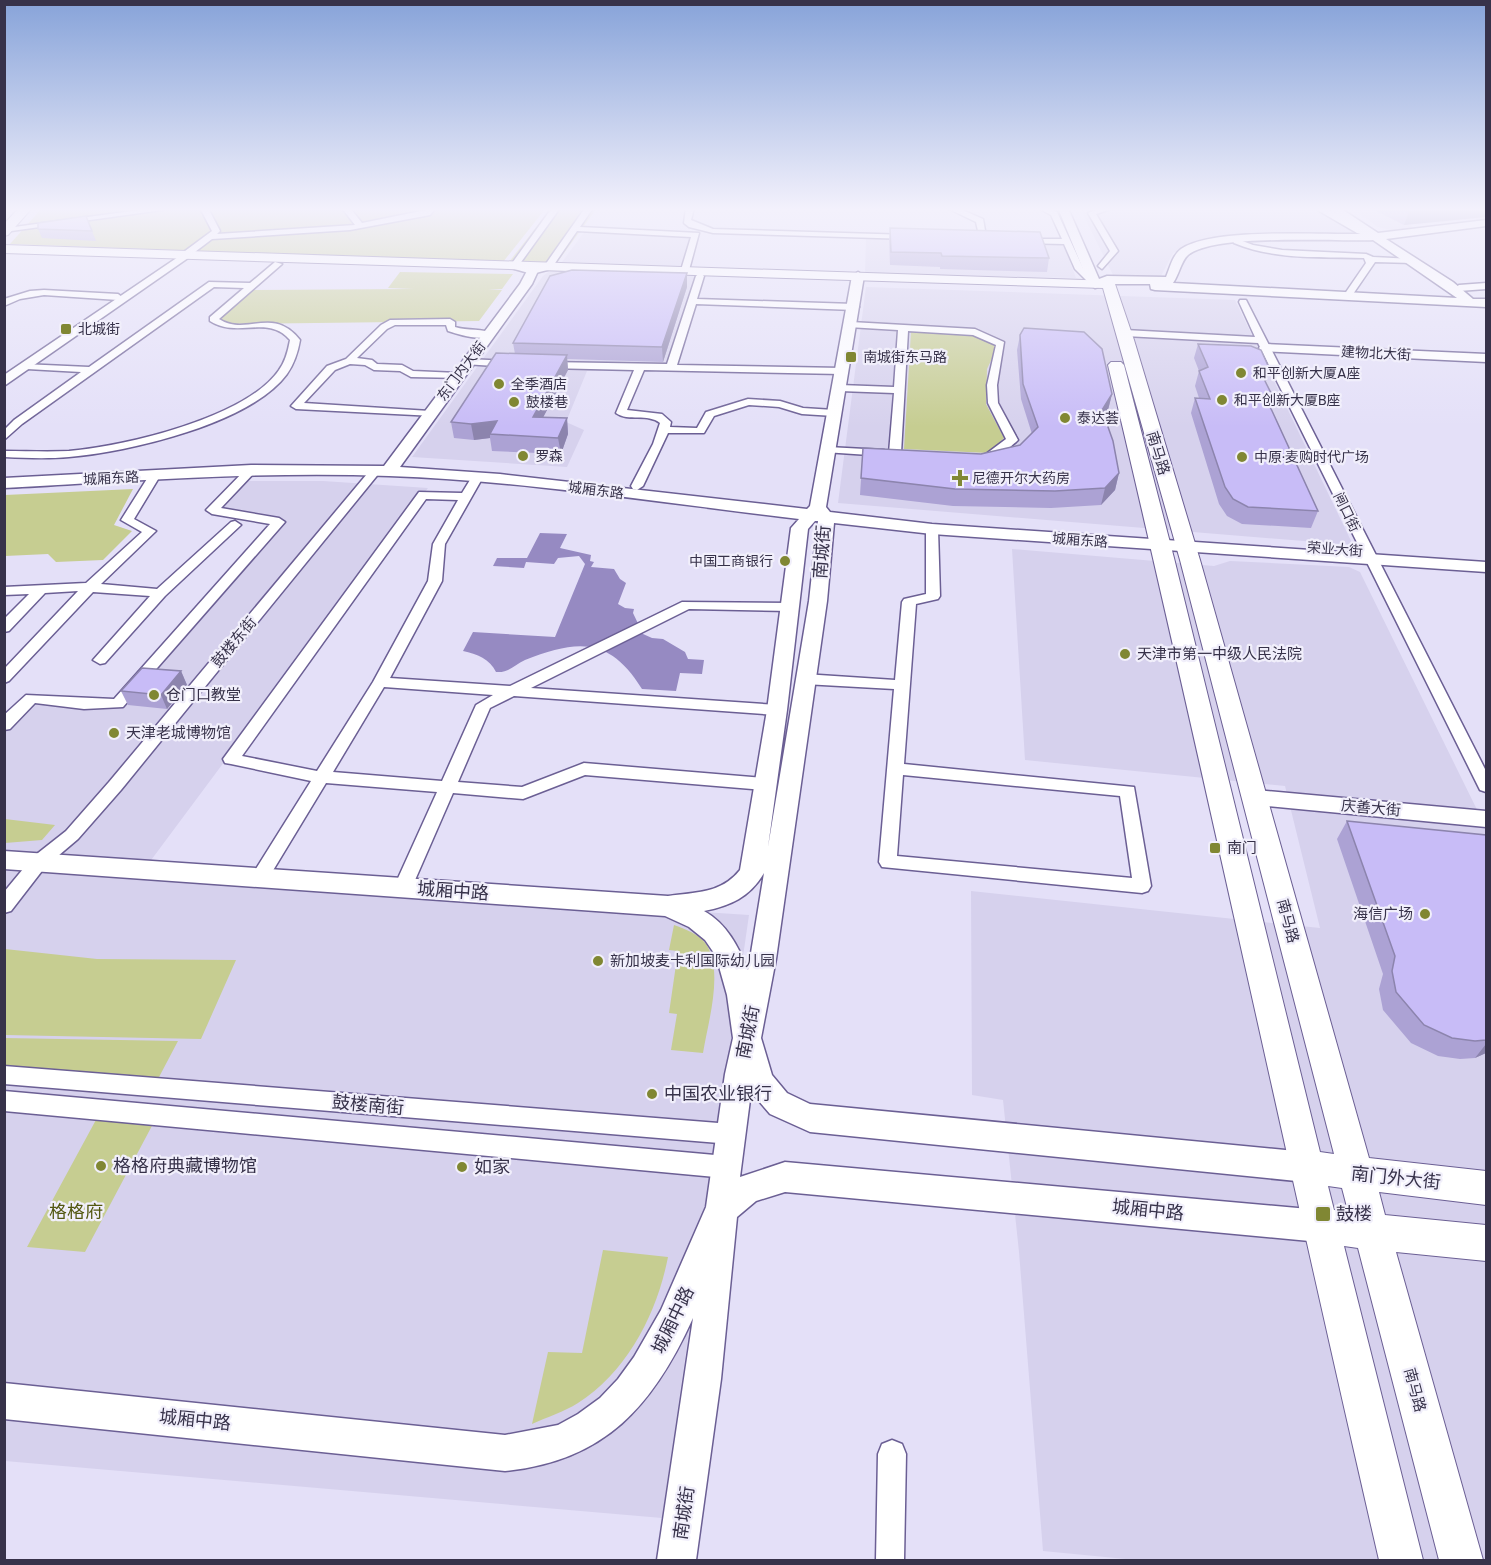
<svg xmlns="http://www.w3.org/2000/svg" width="1491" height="1565" font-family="Poppins,'Noto Sans SC',sans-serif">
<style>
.built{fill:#d6d1ed}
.green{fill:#c6cd91}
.water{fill:#968ac2}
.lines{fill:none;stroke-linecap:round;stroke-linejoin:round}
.street-casing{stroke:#6b5f94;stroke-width:3}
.secondary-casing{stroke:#6b5f94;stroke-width:3}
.primary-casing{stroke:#6b5f94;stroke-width:2}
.street{fill:#fff;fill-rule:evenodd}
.secondary{fill:#fff;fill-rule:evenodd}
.primary{fill:#fff;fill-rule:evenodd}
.wall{fill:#aca2d4}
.shaded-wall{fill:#8c84ad}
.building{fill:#c8bcf7;stroke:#8c84ad;stroke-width:1.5}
.poi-dot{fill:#808733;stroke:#f1effb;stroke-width:2}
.labels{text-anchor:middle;stroke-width:4.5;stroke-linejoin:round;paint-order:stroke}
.far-poi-label{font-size:14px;fill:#37324a;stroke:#f1effb;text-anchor:start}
.far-street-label{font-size:14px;fill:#37324a;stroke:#f1effb}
.street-label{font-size:15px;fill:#37324a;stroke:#f1effb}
.poi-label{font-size:15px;fill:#37324a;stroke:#f1effb;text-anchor:start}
.near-street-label{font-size:18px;fill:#37324a;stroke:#f1effb}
.near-poi-label{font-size:18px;fill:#37324a;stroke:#f1effb;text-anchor:start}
.near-park-label{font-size:18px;fill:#535811;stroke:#f1effb}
</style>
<rect width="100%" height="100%" fill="#e4e0f8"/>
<!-- built -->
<path class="built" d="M1080,208H1324L1364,235L1197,243L1173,253L1160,278L1114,277Z
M1351,208H1486V218L1410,225L1415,228L1394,231L1378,227Z
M585,231L669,234L691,238L678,271L701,273L671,369L587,371L566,422L584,430L567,467L412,457L543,276L562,262Z
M866,239L1063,243L1076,278L865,273Z
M866,287L1235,300L1353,545L838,503Z
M245,481H323L428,488L140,875L749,915L662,1518L5,1461L4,727L33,698L123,704L284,520L216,508Z
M1012,549L1214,566L1230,561L1349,567L1360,572L1486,828V1560H1136L1043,1551L1019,1252L1003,1100L972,1095L971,891L1320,928L1285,786L1025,760Z"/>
<!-- green -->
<path class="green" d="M42,208H546L503,262L10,244Z
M551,208H597L556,264L509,262Z
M400,272L513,274L502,289H488L502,290L479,321L225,324L216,318L249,290L414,289L388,288Z
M911,332L981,335L999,344L987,369L986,404L1004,438L989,453L904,449Z
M133,489L114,525L132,531L103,560L56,562L48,554L5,556V495Z
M5,819L55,825L42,840L5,843Z
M674,925C685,929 699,934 706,944C724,971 708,1022 703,1053L671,1050L677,1014L669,1013L678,951L669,950Z
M5,949L97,959L236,960L201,1039L5,1035Z
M4,1038L178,1041L158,1079L5,1067Z
M97,1118L154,1122L85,1252L27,1247Z
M603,1250L668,1257C657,1313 628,1371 578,1403C564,1412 547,1417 532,1424L548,1352L582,1353Z"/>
<!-- water -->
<path class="water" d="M540,533L567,534L560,548L591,555L590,561L594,562L591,567L614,569L620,579L626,583L618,604L625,608L634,609L633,613L643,634L652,638L663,639L685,652L688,659L704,660L702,674L680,673L676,691L642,689C610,637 578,639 525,660C514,665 509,673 496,672C490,659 477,654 463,651L473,632L555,637L585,564L579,556L558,558L554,564L526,562L524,568L493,566L497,558H527Z"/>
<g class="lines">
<!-- street casing -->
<g class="street-casing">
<path id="street" d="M154,208H176L4,232V228H7Z
M200,208H208L220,231L217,234L355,225L342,208H350L362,223L436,208L430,215L350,230L212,239L187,258H181V254L212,231Z
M552,208H560L519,265L532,268L545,265L585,208H593L580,227L699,233L689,270L685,273L681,270L691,237L577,231L551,269L532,274L511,268L510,266Z
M686,208H694L691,220L713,229L910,235L914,237L910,239L713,233L689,227L684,223Z
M947,208H958L983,219L987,242L980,240L976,222Z
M1038,208H1048L1057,212L1083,268L1098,282V286H1092L1075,269L1064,244L1019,243L1018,241L1022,239H1062L1051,215Z
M1101,208H1114L1096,214L1118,251L1102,269L1098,266L1110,251L1088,213Z
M1314,208L1328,209L1379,236L1375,238L1357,233Z
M1237,239L1253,245L1282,250L1366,254L1373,257L1413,259L1417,261L1413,263L1375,262L1351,297L1348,298L1344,295L1366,263L1364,258C1320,257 1275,260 1234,243L1233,241Z
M275,262L282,264L219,319C247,337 273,305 300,340C298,352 294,364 287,374C250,424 128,452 69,457C47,459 26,458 4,457V451C26,451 47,452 69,451C125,446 246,418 279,370C285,362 288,351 290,340C268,314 238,339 210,321V317L244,288L214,287L22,424L4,440V430L14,420L81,372L27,369L23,368V364L89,367L209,282L250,283Z
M700,273L704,276L697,299L854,304L859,307L854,310L696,304L677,365L842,368L847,371L842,374L644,370L627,410L662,414L671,422L670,427L697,428L706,412L748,399L780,401L803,408L834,410L839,413L834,416L802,414L779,407L749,405L714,416L704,433H668L643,486L637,490L633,489L631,486L653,444L660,423C648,413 628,422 616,413L634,370L547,368L542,365L547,362L667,364L696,276Z
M1486,283V289L1459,291L1455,288L1459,285Z
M44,290L118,294L122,297L118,300L44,295L20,299L4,306V299L30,291Z
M1240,300H1246L1486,771V792L1480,790L1478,786L1258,343L1125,336L1120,333L1125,330L1255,337L1239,302Z
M450,319L455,322V327C467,331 484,328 494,334C481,342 461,335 448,331L446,325H395L387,329L357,358L372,360L377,364L402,365L413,371L458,373L463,376L462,378L411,377L400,371L374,370L365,365L350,364L335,370L304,403L430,411L435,414L434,416L296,409L291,406L327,366L346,359L381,325L390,320Z
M851,322L975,329L1004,342L997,385L998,403L1018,440L1016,442C1005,451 987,469 973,458L986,454L1006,439L988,403L987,385L996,345L973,335L908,331L901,453L895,456L890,453L884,456L824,452V448L828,447L884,450L889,453L894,393L840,391L835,388L840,385L894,387L898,330L848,327L846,325Z
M468,359L512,361L517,364L512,367L464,364V360Z
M251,467L257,470L255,472L221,508L279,518L285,522L123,707L84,709L35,703L10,729L4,730V715L26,695L114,699L270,524L212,514L206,510L247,468Z
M376,467L382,470L380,472L121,790L78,839L45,867L11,911L4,913V892L33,857L66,831L109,782L372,468Z
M154,472L160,476L134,519L156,531L101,584L157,589L231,522L235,521L241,525L165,596L105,663L100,664L93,660L150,596L93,592L9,681L4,683V669L78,591L45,593L9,631L4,632V619L29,594L4,595V587L86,583L142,532L121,520L150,474Z
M477,473L483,477L445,544L442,581L390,678L510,686L682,602L790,603L797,607L790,611L689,609L531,688L777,705L785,710L782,714L777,715L514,696L490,708L458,782L522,787L584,763L765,778L771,780L773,784L771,788L765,790L585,775L523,799L453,793L412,887L409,892L403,894L397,892L394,887L437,792L326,783L266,882L260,884L254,882L251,877L254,872L311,781L231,764L225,763L223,759L419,492L462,493L473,475ZM426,499L458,500L433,544L428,581L373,682L317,771L242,756ZM384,687L493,695L476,705L442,781L333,772Z
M932,525L938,529L940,596L938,599L916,604L904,764L1134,787L1151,886L1148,891L1142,893L882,867L879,862L894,689L804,684L797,679L804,674L895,680L902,602L904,599L926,594V529ZM903,775L1120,796L1132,878L897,856Z
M4,1066L731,1124L739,1127L742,1134L739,1141L731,1144L4,1084Z
M4,1091L726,1156L734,1159L737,1167L734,1175L726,1178L4,1111Z
M892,1440L902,1444L906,1454L904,1560H876L878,1454L882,1444Z"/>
</g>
<!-- secondary casing -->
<g class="secondary-casing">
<path id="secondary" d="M1058,208H1068L1099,279L1107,276L1166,277C1170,268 1172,256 1181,249C1214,227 1322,235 1365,234L1328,208H1340L1378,233L1486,220V226L1386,239L1453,282L1473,299H1486V307L1155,290L1151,289L1150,284H1108L1095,288L1089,284ZM1373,240L1457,298L1173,283C1179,275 1181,261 1188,255C1216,233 1334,242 1373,240Z
M184,253L188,254V258L4,386V375Z
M532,268L538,271L532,284L400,467L500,474L807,509L810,506L852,276L858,272L864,276L826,507L830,512L932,524L1486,562V572L932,534L834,523L827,601L776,959L761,1038L772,1075L787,1093L810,1104L1306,1152L1317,1157L1321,1167L1317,1177L1306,1182L810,1132L770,1114L751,1092L740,1177L785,1162L1320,1210L1331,1215L1336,1226L1331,1237L1320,1242L785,1192L756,1201L737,1217L721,1379L696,1560H657L693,1318C653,1406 605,1461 505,1471L4,1419V1383L505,1435L558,1425L578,1414L600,1398L618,1379L634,1357L661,1310L706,1207L725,1074L733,1038L727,995L716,956L705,940L689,927L665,916L4,869V851L668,896C695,892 721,894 740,870L767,710L791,528L799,519C663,503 526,481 389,476C261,471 132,481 4,488V478L251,465L384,466L520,284L528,269ZM815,521H818L817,528L809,601L768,847L787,710L808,529ZM764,873L750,959L748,970C738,946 727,924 704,911C730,906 750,897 764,873Z
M1266,344L1486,354V362L1261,351L1259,348L1261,345Z
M1255,790L1486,811V827L1247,804L1244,798L1247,792Z"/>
</g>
<!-- primary casing -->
<g class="primary-casing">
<path id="primary" d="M19,208H32L8,235L4,236V224Z
M4,245L1114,281L1134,340L1200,560L1369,1158L1486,1171V1205L1379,1192L1385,1215L1486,1225V1261L1396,1252L1483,1560H1439L1358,1248L1344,1246L1423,1560H1379C1287,1162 1202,762 1108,365L1111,362H1121L1124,365L1174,558L1320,1152L1334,1154L1180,560L1103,288L4,253ZM1328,1186L1342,1188L1348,1211L1334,1210Z"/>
</g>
<!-- street -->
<use href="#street" class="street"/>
<!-- secondary -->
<use href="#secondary" class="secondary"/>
<!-- primary -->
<use href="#primary" class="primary"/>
</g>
<!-- wall -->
<path class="wall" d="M1374,208H1486L1404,225L1374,210Z
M86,216L96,241L42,238L38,229Z
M890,228L1049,258L1047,272L940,269V267L890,265L889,241Z
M687,287L663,362L567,359L568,370L543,417L567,418L568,434L561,454L492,451L490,438L474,440L454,438L451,422L515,354L513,343Z
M1020,335L1112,394L1108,410L1105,416L1119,473L1115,490L1101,505L1051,508L953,506L860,495L863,448L981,454L1020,445L1032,434L1021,399L1017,350Z
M1198,344L1266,382L1270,406L1318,511L1311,528L1242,524L1227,516L1219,504L1191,413L1195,398H1199L1195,386L1199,371L1194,358Z
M181,671L187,685L167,709L128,705L121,691Z
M1347,821L1486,835V1053L1475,1058L1460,1059L1438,1056L1411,1043L1383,1010L1379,989L1383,974L1337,839Z"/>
<!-- shaded-wall -->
<path class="shaded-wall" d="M1453,208H1486V217L1404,225L1409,212Z
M687,273V287L663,362L662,347Z
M567,355L568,370L535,433L533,417Z
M1270,370L1265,384L1261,373Z
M1112,394L1108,410L1099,425L1102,410Z
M1273,397L1268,412L1267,400Z
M567,418L568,434L561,454L558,438Z
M497,421L490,434V438L474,440L471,424Z
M1119,473L1115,490L1101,505L1105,488Z
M181,671L187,685L167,709L161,695Z
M1486,1044V1053L1475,1058Z"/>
<!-- building -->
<path class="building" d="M1401,208H1453L1409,212Z
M86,216L92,231L38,229V223Z
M890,228L1040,232L1049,258L942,256L941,253L891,252Z
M572,270L687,273L662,347L513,343L550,276Z
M1024,328L1084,332L1102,349L1112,394L1102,410L1113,441L1119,473L1105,488L1055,491L955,489L861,478L863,448L981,454L1020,445L1038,427L1023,384L1020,335Z
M1198,344L1251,346L1261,350L1270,370L1261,373L1273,397L1267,400L1318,511L1248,507L1233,499L1225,487L1195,398L1210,399L1199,371L1208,367Z
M496,353L567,355L533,417L567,418L558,438L490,434L497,421L471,424L451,422Z
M142,668L181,671L161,695L121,691Z
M1347,821L1486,835V1040L1475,1041L1452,1038L1424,1025L1396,992L1392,971L1395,956Z"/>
<!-- sky -->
<linearGradient id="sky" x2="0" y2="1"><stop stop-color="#87a3d9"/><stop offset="0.49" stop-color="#f3f1fc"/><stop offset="1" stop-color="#f3f1fc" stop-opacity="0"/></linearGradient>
<rect width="1491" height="427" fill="url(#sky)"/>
<!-- markers -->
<g class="poi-dot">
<rect x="60" y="323" width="12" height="12" rx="3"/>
<rect x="845" y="351" width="12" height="12" rx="3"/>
<circle cx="1241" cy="373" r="6"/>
<circle cx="499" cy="384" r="6"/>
<circle cx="1222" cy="400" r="6"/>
<circle cx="514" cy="402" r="6"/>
<circle cx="1065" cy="418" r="6"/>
<circle cx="523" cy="456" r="6"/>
<circle cx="1242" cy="457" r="6"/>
<path d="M957 469h6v6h6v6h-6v6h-6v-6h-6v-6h6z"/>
<circle cx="785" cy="561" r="6"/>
<circle cx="1125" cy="654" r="6"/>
<circle cx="154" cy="695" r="6"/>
<circle cx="114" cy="733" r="6"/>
<rect x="1209" y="842" width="12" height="12" rx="3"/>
<circle cx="1425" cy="914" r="6"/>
<circle cx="598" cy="961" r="6"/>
<circle cx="652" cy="1094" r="6"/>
<circle cx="101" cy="1166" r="6"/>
<circle cx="462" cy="1167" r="6"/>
<rect x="1315" y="1206" width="16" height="16" rx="3"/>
</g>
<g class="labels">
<!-- far-poi labels -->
<g class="far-poi-label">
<text x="78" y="334">北城街</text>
<text x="863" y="362">南城街东马路</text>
<text x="1253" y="378">和平创新大厦A座</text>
<text x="511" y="389">全季酒店</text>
<text x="1234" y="405">和平创新大厦B座</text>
<text x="526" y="407">鼓楼巷</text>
<text x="1077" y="423">泰达荟</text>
<text x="535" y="461">罗森</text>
<text x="1254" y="462">中原·麦购时代广场</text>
<text x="972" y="483">尼德开尔大药房</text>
<text x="773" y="566" text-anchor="end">中国工商银行</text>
</g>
<!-- far-street labels -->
<g class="far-street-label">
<text transform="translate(1376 353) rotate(3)" y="5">建物北大街</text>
<text transform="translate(461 371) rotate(-53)" y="5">东门内大街</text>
<text transform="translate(111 478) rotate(-3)" y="5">城厢东路</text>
<text transform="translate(596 490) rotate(7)" y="5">城厢东路</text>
<text transform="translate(1347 512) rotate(64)" y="5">闸口街</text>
<text transform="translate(1080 540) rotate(4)" y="5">城厢东路</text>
<text transform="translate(1335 549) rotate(4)" y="5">荣业大街</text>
</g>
<!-- street labels -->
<g class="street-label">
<text transform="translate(1158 453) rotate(73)" y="5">南马路</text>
<text transform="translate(234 642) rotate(-50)" y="5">鼓楼东街</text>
<text transform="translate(1371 808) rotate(5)" y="5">庆善大街</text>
<text transform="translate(1288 921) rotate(75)" y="5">南马路</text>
<text transform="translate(1415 1390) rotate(75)" y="5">南马路</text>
</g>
<!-- poi labels -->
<g class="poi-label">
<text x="1137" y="659">天津市第一中级人民法院</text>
<text x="166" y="700">仓门口教堂</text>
<text x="126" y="738">天津老城博物馆</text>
<text x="1227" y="853">南门</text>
<text x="1413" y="919" text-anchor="end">海信广场</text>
<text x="610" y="966">新加坡麦卡利国际幼儿园</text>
</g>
<!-- near-street labels -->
<g class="near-street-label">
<text transform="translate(822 552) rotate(-86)" y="6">南城街</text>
<text transform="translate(453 891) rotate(4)" y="6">城厢中路</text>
<text transform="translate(748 1032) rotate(-79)" y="6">南城街</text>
<text transform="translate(368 1105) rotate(5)" y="6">鼓楼南街</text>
<text transform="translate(1396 1178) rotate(6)" y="6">南门外大街</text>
<text transform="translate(1148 1210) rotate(6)" y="6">城厢中路</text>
<text transform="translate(673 1320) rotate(-64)" y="6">城厢中路</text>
<text transform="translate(195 1420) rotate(6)" y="6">城厢中路</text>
<text transform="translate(684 1513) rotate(-82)" y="6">南城街</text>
</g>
<!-- near-poi labels -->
<g class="near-poi-label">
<text x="664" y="1100">中国农业银行</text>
<text x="113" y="1172">格格府典藏博物馆</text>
<text x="474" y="1173">如家</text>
<text x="1336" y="1220">鼓楼</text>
</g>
<!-- near-park labels -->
<g class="near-park-label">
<text x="76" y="1218">格格府</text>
</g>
</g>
<!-- border -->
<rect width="1491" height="1565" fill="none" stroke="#37324a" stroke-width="12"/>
</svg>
